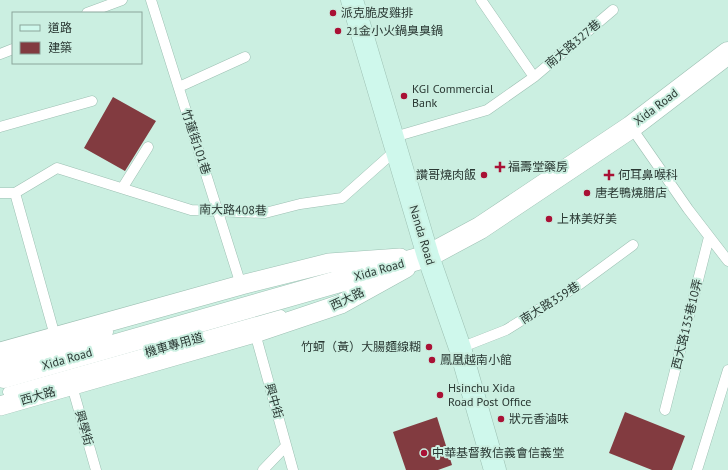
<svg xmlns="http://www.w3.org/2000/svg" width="728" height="470" font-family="'PT Sans','Noto Sans TC',sans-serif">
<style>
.building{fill:#823b40}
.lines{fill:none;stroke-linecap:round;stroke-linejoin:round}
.service-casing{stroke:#9dc0b3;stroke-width:11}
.minor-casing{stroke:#9dc0b3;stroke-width:20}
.tertiary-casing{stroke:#9dc0b3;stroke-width:23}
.secondary-casing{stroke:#9dc0b3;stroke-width:23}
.service{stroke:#fff;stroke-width:10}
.minor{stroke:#fff;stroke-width:19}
.tertiary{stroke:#fff;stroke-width:22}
.secondary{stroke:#cff8ec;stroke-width:22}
.poi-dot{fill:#a91135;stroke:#cbefe1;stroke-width:1.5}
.labels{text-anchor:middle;stroke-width:4;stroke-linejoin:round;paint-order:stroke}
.poi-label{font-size:12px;fill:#2a3833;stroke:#cbefe1;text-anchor:start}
.street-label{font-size:12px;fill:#2a3833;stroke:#cbefe1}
</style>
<rect width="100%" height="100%" fill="#cbefe1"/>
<!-- building -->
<path class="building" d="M113,97L156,121L125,171L84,148Z
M625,412L685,436L672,470H652L609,453Z
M437,417L452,465L438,470H406L393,432Z"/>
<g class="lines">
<!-- service casing -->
<g class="service-casing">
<path id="service" d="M151,0L241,285
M481,0L534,77
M87,13L122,0
M0,54L13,49
M179,87L245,57
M0,127L92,101
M631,127L688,209L728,261
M123,187L148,147
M0,193H15L57,168L191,210L265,213L300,204L342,198L396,150L401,135L487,110L534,77L613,10
M15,193L55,336
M255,333L293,470
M460,348L506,330L580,284L633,245
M0,363L108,332
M72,386L96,470
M8,392L281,315
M665,410L709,237
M263,470L286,446
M697,470L728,370"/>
</g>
<!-- minor casing -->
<g class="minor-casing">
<path id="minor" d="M0,352L241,285L329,263L400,258
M0,406L255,333L341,304L406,268"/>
</g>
<!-- tertiary casing -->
<g class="tertiary-casing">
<path id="tertiary" d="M4,377L428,256L480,228L631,127L728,53"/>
</g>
<!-- secondary casing -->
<g class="secondary-casing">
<path id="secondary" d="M352,0L428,256L460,348L495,470"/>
</g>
<!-- service -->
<use href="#service" class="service"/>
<!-- minor -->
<use href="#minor" class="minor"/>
<!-- tertiary -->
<use href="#tertiary" class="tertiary"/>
<!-- secondary -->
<use href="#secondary" class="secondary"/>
</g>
<!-- markers -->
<g class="poi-dot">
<circle cx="333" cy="13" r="4"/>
<circle cx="338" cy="31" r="4"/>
<circle cx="404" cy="96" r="4"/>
<path d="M498 161h4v4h4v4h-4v4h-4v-4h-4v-4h4z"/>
<circle cx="484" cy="175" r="4"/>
<path d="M607 169h4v4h4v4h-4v4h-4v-4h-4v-4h4z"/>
<circle cx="587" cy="193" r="4"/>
<circle cx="549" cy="219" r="4"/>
<circle cx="429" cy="347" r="4"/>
<circle cx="432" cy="360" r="4"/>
<circle cx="440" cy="395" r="4"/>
<circle cx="501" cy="419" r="4"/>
<circle cx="424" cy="453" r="4"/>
</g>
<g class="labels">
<!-- poi labels -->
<g class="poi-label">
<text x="341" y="17">派克脆皮雞排</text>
<text x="346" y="35">21金小火鍋臭臭鍋</text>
<text x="412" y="93">KGI Commercial<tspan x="412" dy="14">Bank</tspan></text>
<text x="508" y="171">福壽堂藥房</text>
<text x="476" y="179" text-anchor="end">讚哥燒肉飯</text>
<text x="618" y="179">何耳鼻喉科</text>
<text x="595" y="197">唐老鴨燒腊店</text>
<text x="557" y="223">上林美好美</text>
<text x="421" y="351" text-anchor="end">竹蚵（黃）大腸麵線糊</text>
<text x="440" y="364">鳳凰越南小館</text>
<text x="448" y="392">Hsinchu Xida<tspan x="448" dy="14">Road Post Office</tspan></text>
<text x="509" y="423">狀元香滷味</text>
<text x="432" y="457">中華基督教信義會信義堂</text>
</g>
<!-- street labels -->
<g class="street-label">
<text transform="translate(573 44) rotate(-40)" y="4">南大路327巷</text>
<text transform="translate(656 107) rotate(-37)" y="4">Xida Road</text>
<text transform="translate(196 142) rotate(72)" y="4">竹蓮街101巷</text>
<text transform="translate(233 210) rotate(1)" y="4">南大路408巷</text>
<text transform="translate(422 235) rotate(73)" y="4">Nanda Road</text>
<text transform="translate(379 270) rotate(-16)" y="4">Xida Road</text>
<text transform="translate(347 299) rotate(-25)" y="4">西大路</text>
<text transform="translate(550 303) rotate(-32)" y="4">南大路359巷</text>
<text transform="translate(687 324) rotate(-76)" y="4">西大路135巷10弄</text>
<text transform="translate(174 345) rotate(-16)" y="4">機車專用道</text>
<text transform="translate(67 359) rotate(-16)" y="4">Xida Road</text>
<text transform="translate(38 396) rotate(-16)" y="4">西大路</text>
<text transform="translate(274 401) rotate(74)" y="4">興中街</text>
<text transform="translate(84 428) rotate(74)" y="4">興學街</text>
</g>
</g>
<!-- legend -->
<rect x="12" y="12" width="130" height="52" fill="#cbefe1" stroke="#8ba69b"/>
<rect x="20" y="25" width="20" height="6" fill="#cff8ec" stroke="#8ba69b"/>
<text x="48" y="32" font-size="12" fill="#2a3833">道路</text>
<rect x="20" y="42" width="20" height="12" fill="#823b40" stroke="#8ba69b"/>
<text x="48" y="52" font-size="12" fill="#2a3833">建築</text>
</svg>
